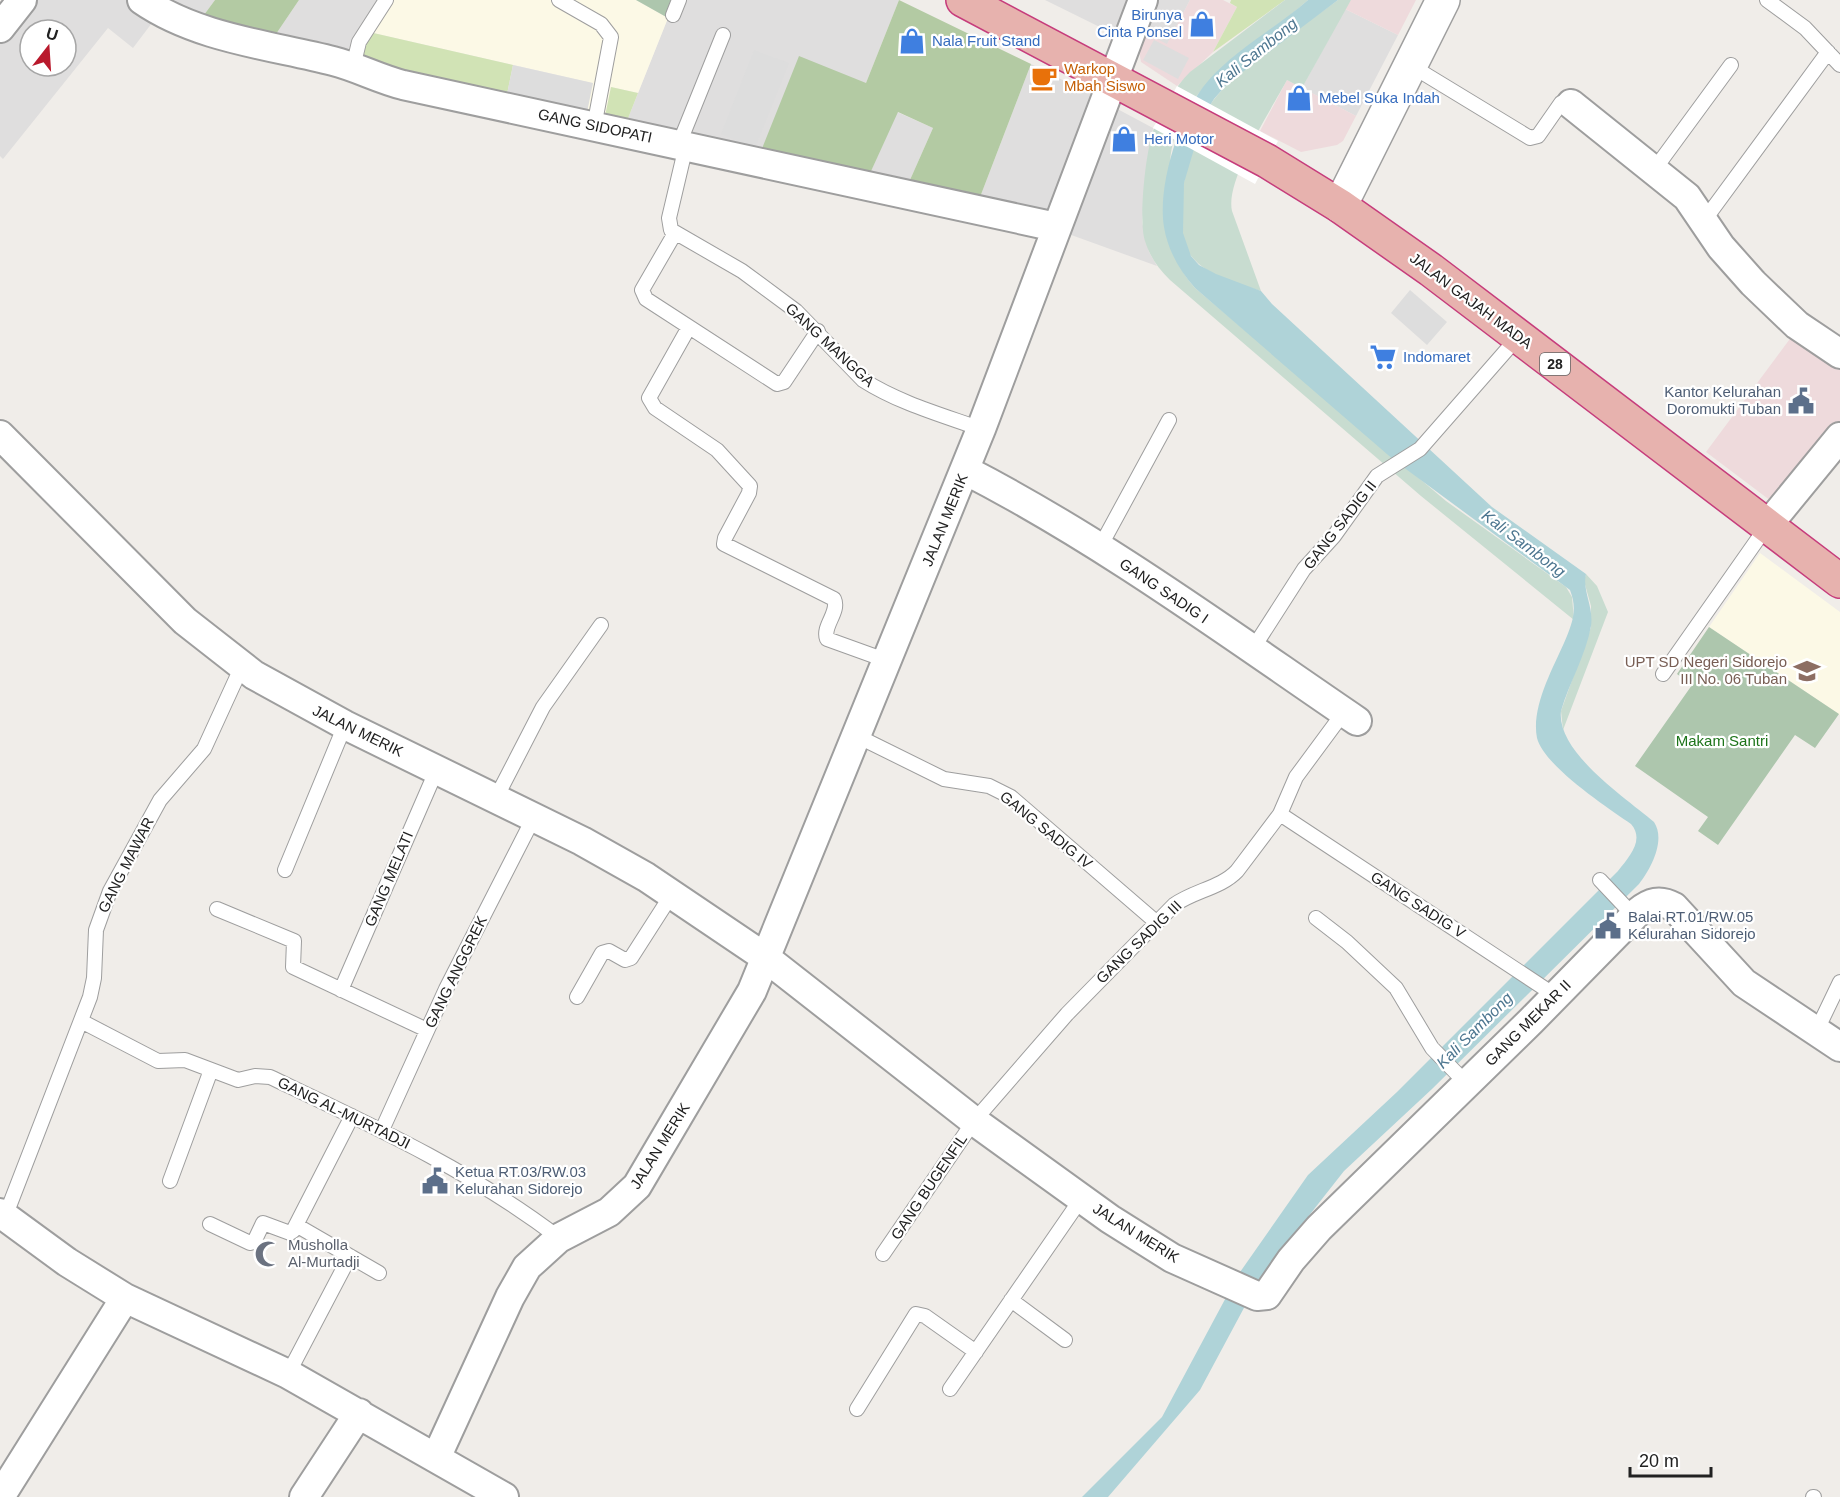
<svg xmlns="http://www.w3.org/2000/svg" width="1840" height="1497" font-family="Helvetica,sans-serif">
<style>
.residential{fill:#dfdede;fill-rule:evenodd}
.commercial{fill:#eedadc}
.education{fill:#fcf9e6}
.grass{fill:#d1e3b5}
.forest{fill:#b3caa3}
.wetland{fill:#c8dcd0}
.cemetery{fill:#adc6ad}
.parking{fill:#ddd}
.water{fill:#afd3d8}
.pier{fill:#fff}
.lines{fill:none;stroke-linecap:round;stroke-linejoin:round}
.service-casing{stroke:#9e9e9e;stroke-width:16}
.minor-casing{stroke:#9e9e9e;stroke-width:32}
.tertiary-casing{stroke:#9e9e9e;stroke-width:36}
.trunk-casing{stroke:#c63d7c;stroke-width:36}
.service{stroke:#fff;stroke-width:14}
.minor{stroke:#fff;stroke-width:28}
.tertiary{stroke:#fff;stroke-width:33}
.trunk{stroke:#e7b2ae;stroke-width:33}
.labels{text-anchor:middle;stroke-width:4.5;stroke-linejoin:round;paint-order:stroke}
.shield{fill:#fff;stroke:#646464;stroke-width:1.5}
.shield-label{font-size:14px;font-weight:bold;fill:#212121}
.shop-label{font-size:15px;fill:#366cbe;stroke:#fff;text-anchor:start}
.food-label{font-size:15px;fill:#c56008;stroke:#fff;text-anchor:start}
.street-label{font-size:15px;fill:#212121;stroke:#fff}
.service-label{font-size:15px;fill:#4e5e75;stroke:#fff;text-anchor:start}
.education-label{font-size:15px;fill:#785e54;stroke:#fff;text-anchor:end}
.park-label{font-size:15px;fill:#1d741a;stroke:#fff}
.worship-label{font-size:15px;fill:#5b616d;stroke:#fff;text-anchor:start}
.water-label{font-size:16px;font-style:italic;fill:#4d7690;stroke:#fff}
</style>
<rect width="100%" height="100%" fill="#f0ede9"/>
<!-- residential -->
<path class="residential" d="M31,0H130L155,19L133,48L108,28L3,159L0,156V39ZM30,30H66V66H30Z
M153,0H215L201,19Z
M299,0H381L345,54L274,37Z
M675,0H899L866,83L759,156L625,126Z
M1045,0H1132L1118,36Z
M1152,0H1190L1167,45L1140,30Z
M1345,9L1398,35L1356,116L1302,88Z
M1031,64L1096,97L1051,222L977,205Z
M1110,105L1153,128L1142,222L1149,252L1157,266L1063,232Z
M897,112L933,128L906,189L867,180Z"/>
<!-- commercial -->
<path class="commercial" d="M1190,0H1223L1237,7L1213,52L1177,86L1141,62L1138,45L1140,30L1167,44Z
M1351,0H1416L1398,35L1345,9Z
M1287,80L1356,116L1343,141L1337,145L1301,152L1260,131Z
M1795,332L1840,363V427L1775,504L1706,452Z"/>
<!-- education -->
<path class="education" d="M391,0H636L668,18L638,93L611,87L604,121L586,117L592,83L369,32Z
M1760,553L1840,612V715L1709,627Z"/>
<!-- grass -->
<path class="grass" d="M1231,0H1285L1213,52L1237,7L1230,3Z
M369,32L513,65L506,99L373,67L360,53Z
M611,87L638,93L625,126L604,121Z"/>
<!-- forest -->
<path class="forest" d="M215,0H299L274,37L201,19Z
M899,0L1031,64L977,205L906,189L933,128L898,112L867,180L759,156L799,56L866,83Z"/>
<!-- wetland -->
<path class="wetland" d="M1285,0H1308C1256,47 1172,86 1170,167C1170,180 1172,194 1172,208C1174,243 1170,260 1195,288L1446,501L1566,587L1572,597L1574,620L1421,496L1170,280C1158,268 1150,257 1145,241C1138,221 1146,145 1155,126C1164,106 1175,87 1190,72Z
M1338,0H1351L1302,88L1287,80C1271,110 1225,180 1232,211L1261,291C1238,284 1209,277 1192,257C1166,226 1192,125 1216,97C1247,60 1299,29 1338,0Z
M1586,574L1597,586L1608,612L1563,730L1561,711L1591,627V606L1584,581Z"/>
<!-- cemetery -->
<path class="cemetery" d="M636,0H675L668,18Z
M1709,627L1839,714L1815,748L1795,735L1718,845L1698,831L1708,817L1635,766L1692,685L1677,674Z"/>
<!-- parking -->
<path class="parking" d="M1154,40L1189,58L1178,79L1143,60Z
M754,50L789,63L755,148L721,134Z
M513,65L593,83L586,117L506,99Z
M1410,290L1447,322L1427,345L1391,313Z"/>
<!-- water -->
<path class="water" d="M1308,0H1338L1228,83L1214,99L1204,115L1184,183L1183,233L1191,256L1199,265L1216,274L1261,291L1272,304L1492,507L1586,574C1582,591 1594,607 1591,626C1586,655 1569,683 1561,711C1556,752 1626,798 1654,822C1666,840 1651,869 1639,884L1432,1089L1344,1171L1260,1278L1200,1390L1108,1497H1082L1162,1417L1238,1275L1308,1175L1397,1092L1618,871C1629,857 1645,840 1631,824C1608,808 1544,766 1537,738C1531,708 1552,670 1564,643C1572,624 1578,610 1570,590L1395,461L1195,288C1180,271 1168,251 1164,227C1157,186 1180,112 1208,81C1236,49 1276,28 1308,0Z"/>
<!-- pier -->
<path class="pier" d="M1177,86L1278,141L1255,184L1153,128Z"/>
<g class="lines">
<!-- service casing -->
<g class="service-casing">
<path id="service" d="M559,0L601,24L611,37L594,127
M1767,0L1805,28L1840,65
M673,15L679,0
M1410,65L1530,138L1538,136L1561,103L1565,101L1571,104
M353,67L359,42L386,0
M679,144L723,35
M686,146L669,218L671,230L742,271L796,311L863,380C899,403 942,415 981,429
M1654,170L1731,65
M1703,222L1828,52
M675,233L642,290L646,299L777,384L784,382L818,331
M689,327L649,398L655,408L717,450L750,486L749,493L725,538L724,544L834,599C840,612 822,626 827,639L888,661
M1100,547L1169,420
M1252,650L1304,569L1334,536L1377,476L1420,449L1518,337
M1663,674L1767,526
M857,736L944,779L989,786L1011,797L1156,922
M496,798L543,707L601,625
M1280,814L1556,996
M285,870L345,725
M1600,880L1634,916
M217,909L294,941L293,967L427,1030
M1316,918L1347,942L1396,988L1432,1048L1467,1084
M341,990L437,769
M577,997L602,953L609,951L625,960L631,958L672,894
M81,1021L158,1061L185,1060L238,1080L255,1076L270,1077C371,1125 470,1170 559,1238
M1816,1032L1840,982
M382,1130L446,989L534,817
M170,1181L211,1070
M5,1217L90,997L94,978L96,930L110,891L160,800L204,749L242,666
M210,1224L250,1243L254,1242L263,1223L290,1233L293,1231L352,1116
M296,1225L379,1273
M883,1254L974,1121L1067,1014L1174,905C1193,891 1221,888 1237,871L1280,814L1296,777L1344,712
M1011,1300L1065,1340
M288,1374L350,1256
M950,1389L1081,1199
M857,1409L916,1314L925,1316L976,1352
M1813,1497H1814"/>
</g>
<!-- minor casing -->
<g class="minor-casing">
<path id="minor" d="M142,0C197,38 270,45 333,61C357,67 379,79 403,85L1056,227
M0,28L22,0
M1571,104L1687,197L1721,247L1753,283L1797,325L1840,354
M0,435L185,621L254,675L345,725L582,841L646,877L766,958L974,1121L1110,1219L1172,1258L1257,1296L1267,1295L1291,1260L1319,1228L1531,1021L1638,912C1650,902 1660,899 1674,907L1744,983L1840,1047
M965,470C1103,541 1229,634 1357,721
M1767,526L1840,437
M0,1213L67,1262L125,1298L288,1374L504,1497
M436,1458L510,1297L527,1267L559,1238L609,1212L637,1186L752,991L981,429L1143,0
M0,1497L125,1298
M304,1497L359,1413"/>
</g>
<!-- tertiary casing -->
<g class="tertiary-casing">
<path id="tertiary" d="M1340,206L1443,0"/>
</g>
<!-- trunk casing -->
<g class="trunk-casing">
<path id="trunk" d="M963,0L1267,161L1340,206L1431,270L1840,581"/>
</g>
<!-- service -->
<use href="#service" class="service"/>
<!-- minor -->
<use href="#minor" class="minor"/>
<!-- tertiary -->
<use href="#tertiary" class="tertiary"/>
<!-- trunk -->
<use href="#trunk" class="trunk"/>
</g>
<!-- icons -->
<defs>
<g id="shop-bare" transform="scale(2.07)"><path d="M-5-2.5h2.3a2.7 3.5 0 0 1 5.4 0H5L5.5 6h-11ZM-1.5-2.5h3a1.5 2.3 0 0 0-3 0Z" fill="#3f7fe0" stroke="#fff" stroke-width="2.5" paint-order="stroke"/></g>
<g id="cafe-bare" transform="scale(2.07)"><path d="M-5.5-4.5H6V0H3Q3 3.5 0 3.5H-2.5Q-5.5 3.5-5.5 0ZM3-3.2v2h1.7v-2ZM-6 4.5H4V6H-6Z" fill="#e8710a" stroke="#fff" stroke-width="2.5" paint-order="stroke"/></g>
<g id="supermarket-bare" transform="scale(2.07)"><path d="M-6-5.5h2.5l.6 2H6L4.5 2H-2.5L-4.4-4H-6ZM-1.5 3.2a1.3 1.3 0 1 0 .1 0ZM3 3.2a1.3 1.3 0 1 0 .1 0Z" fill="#3f7fe0" stroke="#fff" stroke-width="2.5" paint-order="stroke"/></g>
<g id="civic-bare" transform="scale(2.07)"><path d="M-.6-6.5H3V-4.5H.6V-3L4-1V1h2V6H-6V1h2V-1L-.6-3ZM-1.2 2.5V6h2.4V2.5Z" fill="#5c6f8a" stroke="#fff" stroke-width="2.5" paint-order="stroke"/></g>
<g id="school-bare" transform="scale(2.07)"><path d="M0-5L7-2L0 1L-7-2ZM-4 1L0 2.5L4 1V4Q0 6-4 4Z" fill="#8d6e63" stroke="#fff" stroke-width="2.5" paint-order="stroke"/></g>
<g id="mosque-bare" transform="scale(2.07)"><path d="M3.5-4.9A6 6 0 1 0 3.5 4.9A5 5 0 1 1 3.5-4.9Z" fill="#6b7280" stroke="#fff" stroke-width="2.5" paint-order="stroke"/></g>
</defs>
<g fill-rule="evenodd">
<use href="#shop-bare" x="1202" y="24"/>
<use href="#shop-bare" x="912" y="41"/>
<use href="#cafe-bare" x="1044" y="78"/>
<use href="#shop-bare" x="1299" y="98"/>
<use href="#shop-bare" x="1124" y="139"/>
<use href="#supermarket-bare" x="1383" y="357"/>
<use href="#civic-bare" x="1801" y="401"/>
<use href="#school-bare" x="1807" y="671"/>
<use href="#civic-bare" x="1608" y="926"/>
<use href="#civic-bare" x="435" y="1181"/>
<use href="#mosque-bare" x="268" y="1254"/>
</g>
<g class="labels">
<!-- shield labels -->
<rect class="shield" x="1540" y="353" width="30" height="22" rx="4.5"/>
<g class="shield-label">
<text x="1555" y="369">28</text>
</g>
<!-- shop labels -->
<g class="shop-label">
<text x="1182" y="20" text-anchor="end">Birunya<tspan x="1182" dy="17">Cinta Ponsel</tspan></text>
<text x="932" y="46">Nala Fruit Stand</text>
<text x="1319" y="103">Mebel Suka Indah</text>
<text x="1144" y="144">Heri Motor</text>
<text x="1403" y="362">Indomaret</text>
</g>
<!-- food labels -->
<g class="food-label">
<text x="1064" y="74">Warkop<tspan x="1064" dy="17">Mbah Siswo</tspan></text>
</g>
<!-- street labels -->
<g class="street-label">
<text transform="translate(595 126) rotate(12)" y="5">GANG SIDOPATI</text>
<text transform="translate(1471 301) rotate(37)" y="5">JALAN GAJAH MADA</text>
<text transform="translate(830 345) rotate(43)" y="5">GANG MANGGA</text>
<text transform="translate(945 520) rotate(-68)" y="5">JALAN MERIK</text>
<text transform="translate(1340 525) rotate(-52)" y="5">GANG SADIG II</text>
<text transform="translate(1164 591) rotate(34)" y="5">GANG SADIG I</text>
<text transform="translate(358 731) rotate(26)" y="5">JALAN MERIK</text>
<text transform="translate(1046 830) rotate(39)" y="5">GANG SADIG IV</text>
<text transform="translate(126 865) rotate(-63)" y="5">GANG MAWAR</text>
<text transform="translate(389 879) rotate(-67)" y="5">GANG MELATI</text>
<text transform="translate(1418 905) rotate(33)" y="5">GANG SADIG V</text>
<text transform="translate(1139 942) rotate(-44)" y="5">GANG SADIG III</text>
<text transform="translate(456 972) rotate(-64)" y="5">GANG ANGGREK</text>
<text transform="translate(1528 1023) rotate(-45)" y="5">GANG MEKAR II</text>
<text transform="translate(344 1113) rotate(26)" y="5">GANG AL-MURTADJI</text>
<text transform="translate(660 1146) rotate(-58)" y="5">JALAN MERIK</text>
<text transform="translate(929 1187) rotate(-56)" y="5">GANG BUGENFIL</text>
<text transform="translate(1136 1233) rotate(32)" y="5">JALAN MERIK</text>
</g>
<!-- service labels -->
<g class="service-label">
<text x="1781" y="397" text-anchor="end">Kantor Kelurahan<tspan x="1781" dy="17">Doromukti Tuban</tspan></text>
<text x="1628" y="922">Balai RT.01/RW.05<tspan x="1628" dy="17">Kelurahan Sidorejo</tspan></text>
<text x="455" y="1177">Ketua RT.03/RW.03<tspan x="455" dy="17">Kelurahan Sidorejo</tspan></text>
</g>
<!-- education labels -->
<g class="education-label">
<text x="1787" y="667">UPT SD Negeri Sidorejo<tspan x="1787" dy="17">III No. 06 Tuban</tspan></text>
</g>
<!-- park labels -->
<g class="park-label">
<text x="1722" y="746">Makam Santri</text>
</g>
<!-- worship labels -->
<g class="worship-label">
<text x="288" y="1250">Musholla<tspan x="288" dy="17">Al-Murtadji</tspan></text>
</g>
<!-- water labels -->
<g class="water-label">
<text transform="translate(1256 52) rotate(-39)" y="6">Kali Sambong</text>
<text transform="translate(1524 543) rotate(37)" y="6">Kali Sambong</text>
<text transform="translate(1474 1030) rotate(-45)" y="6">Kali Sambong</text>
</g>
</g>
<!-- north arrow -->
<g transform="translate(48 48) rotate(17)"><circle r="28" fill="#ffffff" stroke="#a6a6a6" stroke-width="1.5"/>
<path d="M0-4.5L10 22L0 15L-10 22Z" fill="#b9192c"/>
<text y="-9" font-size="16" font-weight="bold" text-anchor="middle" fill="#212121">U</text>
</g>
<!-- scale -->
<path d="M1630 1467v9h81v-9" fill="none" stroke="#212121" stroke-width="3"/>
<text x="1639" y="1467" font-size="18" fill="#212121" stroke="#ffffff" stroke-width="4.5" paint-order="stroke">20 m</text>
</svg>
